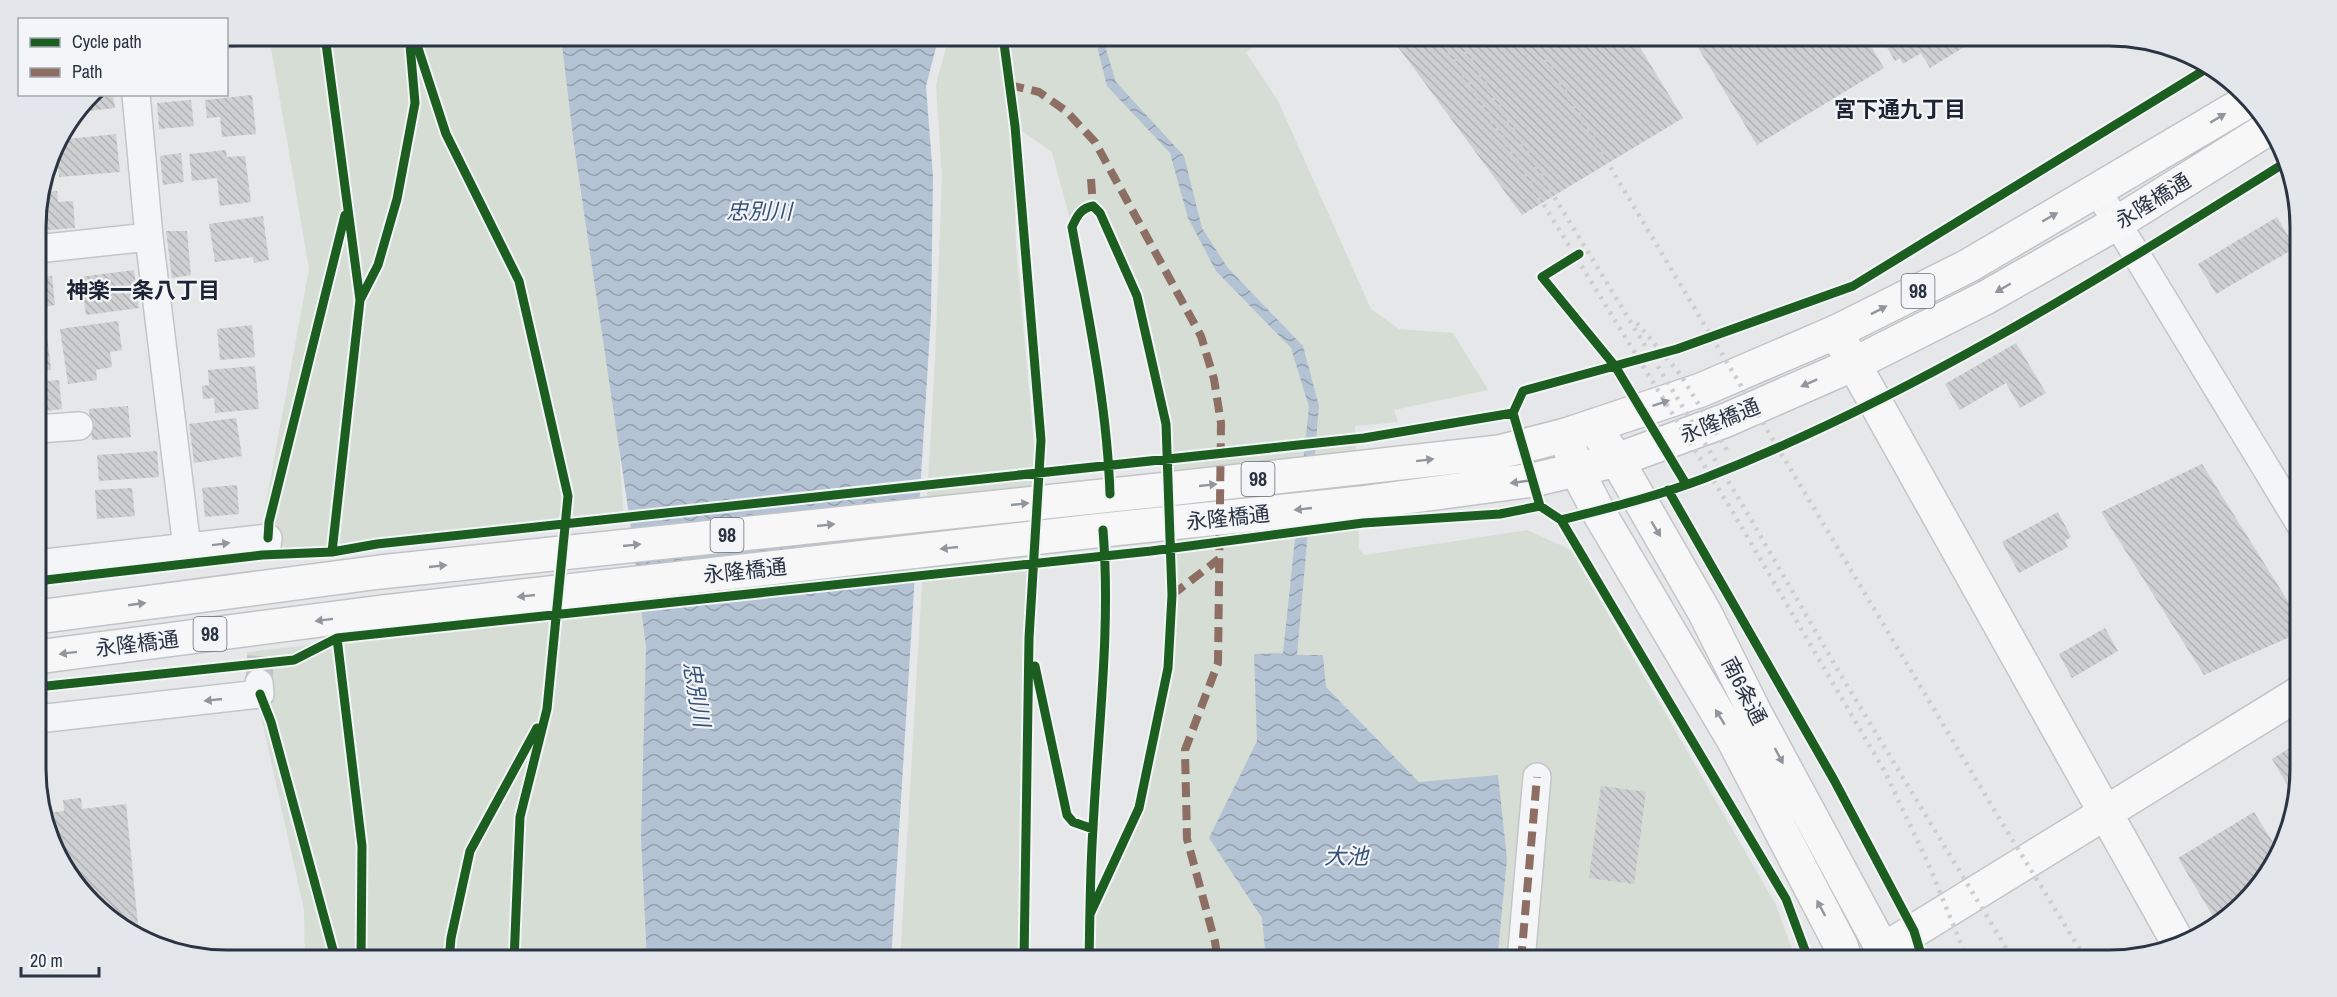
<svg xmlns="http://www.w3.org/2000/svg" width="2337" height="997" font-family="'Archivo Narrow','Noto Sans JP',sans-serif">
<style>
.grass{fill:#d5ddd5}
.water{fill:url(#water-waves)}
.building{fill:url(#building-back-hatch)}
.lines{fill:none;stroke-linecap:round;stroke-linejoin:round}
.street-tunnel{stroke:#c0c3c8;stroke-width:27;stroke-dasharray:27 14;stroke-linecap:butt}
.street-casing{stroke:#c3c5c7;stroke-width:30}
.secondary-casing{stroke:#c3c5c7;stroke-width:36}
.primary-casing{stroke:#c1c4c7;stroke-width:36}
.street{stroke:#f4f5f6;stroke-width:27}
.secondary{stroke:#f7f7f8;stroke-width:33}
.primary{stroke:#f7f7f8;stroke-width:33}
.rail{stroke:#cdced1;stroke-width:4.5;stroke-dasharray:3 6;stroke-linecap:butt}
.quiet{stroke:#8d6e63;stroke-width:8;stroke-dasharray:15 8;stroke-linecap:butt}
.cycleway-casing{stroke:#f3f5f8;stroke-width:13}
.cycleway{stroke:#1b5e20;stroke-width:9}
.oneway{fill:#91969e}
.oneway2{fill:#90949c}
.labels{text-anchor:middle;stroke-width:4.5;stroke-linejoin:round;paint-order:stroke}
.shield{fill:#f3f5f8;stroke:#676e79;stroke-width:1.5}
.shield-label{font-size:20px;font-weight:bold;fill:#2b3443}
.street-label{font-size:21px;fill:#2b3443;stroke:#f3f5f8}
.neighbourhood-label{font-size:22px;font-weight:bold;fill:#1d2534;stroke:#f3f5f8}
.water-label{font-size:22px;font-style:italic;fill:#355377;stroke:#f3f5f8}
.rim{fill:none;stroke:#2b3443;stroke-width:3}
</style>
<defs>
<pattern id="water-waves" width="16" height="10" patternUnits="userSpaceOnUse" patternTransform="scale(1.5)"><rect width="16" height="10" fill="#b4c3d3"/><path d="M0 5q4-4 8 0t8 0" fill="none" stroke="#939fad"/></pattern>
<pattern id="building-back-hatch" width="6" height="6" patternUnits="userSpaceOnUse" patternTransform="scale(1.5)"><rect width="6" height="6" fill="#cdcfd1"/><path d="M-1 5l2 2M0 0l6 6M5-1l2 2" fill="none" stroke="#b0b2b5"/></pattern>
</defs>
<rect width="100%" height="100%" fill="#e5e7e9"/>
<!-- grass -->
<path class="grass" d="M269,36H563L610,321L624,519L262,555L264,514L309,269Z
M949,36H996L1013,137L1016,246L1034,446L1027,607L1023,782L1024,961H900L935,360L942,177L936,85Z
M1003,36H1273L1246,52L1278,101L1371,309L1399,329L1453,333L1488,390L1394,410L1398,422L1355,426L1359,549L1364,555L1527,530L1571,550L1776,905L1796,961H1089L1090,914L1139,808L1168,668L1172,595L1166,424L1137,296L1100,213L1093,206C1081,208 1077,216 1072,227L1052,152L1015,126Z
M647,608L653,961H305L304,910L247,652Z"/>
<!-- water -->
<path class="water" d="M561,36H939L926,86L933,177L931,315L891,961H647L641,837L646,647L629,515L574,145Z
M1092,36H1100L1103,40L1116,82L1184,156L1202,228L1228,268L1303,346L1319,406L1297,655H1323L1326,687L1419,782L1498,775L1507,859L1497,961H1266L1262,918L1209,838L1257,741L1254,654L1283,653L1309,407L1291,348L1216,271L1188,218L1170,153L1107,86L1096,42Z"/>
<!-- building -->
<path class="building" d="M226,36H245L246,46L226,49Z
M1390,36H1633L1683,118L1522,215Z
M1691,36H1865L1884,68L1757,145Z
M1880,36H1982L1930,68L1921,53L1903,64L1900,58L1895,61Z
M93,94H113L115,108L79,112Z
M252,95L256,134L222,137L220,117L207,118L205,100Z
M191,100L194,126L159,129L157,103Z
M116,134L120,172L59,177L56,144L58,140Z
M226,150L227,157L245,156L251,202L220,206L217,178L192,181L189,154Z
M181,153L184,182L163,185L160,156Z
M57,191L58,202L73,201L75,228L47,230L44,192Z
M38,207L41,231H36V214Z
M263,216L269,260L254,263L253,257L215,262L209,224Z
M2277,217L2295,248L2216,294L2198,264Z
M166,231H187L191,275L172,278Z
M134,270L139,308L86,315L80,277Z
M52,276L55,305L44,307L41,277Z
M118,321L122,350L110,352L112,367L96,370L97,380L68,384L60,329Z
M252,325L255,357L220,360L217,329Z
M46,326L51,370L37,371V327Z
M2016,343L2046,393L2020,408L2006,383L1960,410L1945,384Z
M255,366L259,409L215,413L214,398L203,399L202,386L209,385L208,370Z
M59,380L62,409L37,412V382Z
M128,406L131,437L92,440L89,409Z
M236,418L242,456L194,463L189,424Z
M157,451L159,477L99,481L97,455Z
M2202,464L2301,622V632L2204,675L2101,512Z
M237,485L239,514L205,517L202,488Z
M132,488L135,516L97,519L95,490Z
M2058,512L2071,537L2065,541L2068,547L2019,573L2002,542Z
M2105,628L2118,651L2072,678L2059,654Z
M2301,741V770L2295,798L2272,759Z
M1601,786L1646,792L1634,884L1589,878Z
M81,798L82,809L126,804L139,935L76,886L45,813L64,811L63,800Z
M2254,812L2279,852L2242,901L2214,918L2178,858Z"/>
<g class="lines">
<!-- street-tunnel -->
<path class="street-tunnel" d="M259,683L267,545"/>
<!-- street casing -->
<g class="street-casing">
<path id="street" d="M136,94L149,237L187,548
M2097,190L2300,524
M37,249L149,237
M37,429L79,426
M37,564L268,538L267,545
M38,719L260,694L259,683
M1521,961L1537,777"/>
</g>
<!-- secondary casing -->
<g class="secondary-casing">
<path id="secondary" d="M1836,332L2180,946
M1593,426L1617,460L1705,613L1754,711L1883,950L1886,961
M1566,435L1576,469L1598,511L1733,739L1841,946L1846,961
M1883,950L2301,692"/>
</g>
<!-- primary casing -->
<g class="primary-casing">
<path id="primary" d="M37,617L380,572L1150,491L1499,452L1566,435L1701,390L1836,332L1968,266L2248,101
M37,657L382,612L1103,530L1361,503L1533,480L1617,460L1724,421L1854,364L1985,298L2117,223L2269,128"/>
</g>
<!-- street -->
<use href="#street" class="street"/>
<!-- secondary -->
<use href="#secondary" class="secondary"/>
<!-- primary -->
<use href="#primary" class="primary"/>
<!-- rail -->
<path class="rail" d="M1440,36L1728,504L1885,772L1928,863L1968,961
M1456,36L1742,504L1839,672L2014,961
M1532,36L2002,823L2087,961
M1637,323L1680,374L1730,455"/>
<!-- quiet -->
<path class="quiet" d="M1009,85L1039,92L1066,111L1095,142L1201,336L1214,379L1221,423L1218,663L1185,750L1187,839L1215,942L1218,961
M1091,179L1093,206
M1172,595L1219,559
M1521,961L1537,777"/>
<!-- cycleway casing -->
<g class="cycleway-casing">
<path id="cycleway" d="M325,36L360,300L332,552
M414,36L446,134L519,281L568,496L547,709L520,817L514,961
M1003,36L1015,126L1041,440L1029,638L1024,961
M1579,254L1542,277L1615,366L1686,484
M360,300L378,265L397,199L415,103L410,45
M1513,413L1540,506
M1668,490L1834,780L1914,931L1923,961
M1561,520C1609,508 1658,496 1705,478C1910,398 2097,280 2283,164
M268,538L269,522L345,215
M37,581L262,555L332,552L377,544L1364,438L1513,413L1523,391L1677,349L1853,286L2206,69
M337,638L362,846L361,961
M1035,666L1067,815L1073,822L1093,829
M37,687L294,660L337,638L1151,551L1363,523L1500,514L1540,506L1561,520L1786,899L1809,961
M260,694L271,722L336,961
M1090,914L1139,808L1168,668L1172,595L1166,424L1137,296L1100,213L1093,206C1081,208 1077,216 1072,227C1088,315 1107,404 1110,494
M449,961L451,938L470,851L537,728
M1089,961C1090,917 1090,872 1093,828C1098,729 1111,629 1103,530"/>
</g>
<!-- cycleway -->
<use href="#cycleway" class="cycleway"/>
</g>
<!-- one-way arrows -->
<defs><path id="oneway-solid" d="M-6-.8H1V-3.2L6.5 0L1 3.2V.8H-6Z" transform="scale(1.5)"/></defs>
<g class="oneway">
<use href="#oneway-solid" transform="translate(2218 118) rotate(-31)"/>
<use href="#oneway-solid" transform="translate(2050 217) rotate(-30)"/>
<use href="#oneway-solid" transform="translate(2003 288) rotate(150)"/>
<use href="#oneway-solid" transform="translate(1879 310) rotate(-27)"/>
<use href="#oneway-solid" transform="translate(1809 383) rotate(156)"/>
<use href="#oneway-solid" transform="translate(1661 403) rotate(-18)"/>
<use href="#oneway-solid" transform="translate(1425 460) rotate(-7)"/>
<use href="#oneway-solid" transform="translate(1519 482) rotate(172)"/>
<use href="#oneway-solid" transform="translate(1208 485) rotate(-6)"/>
<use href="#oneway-solid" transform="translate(1020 504) rotate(-6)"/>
<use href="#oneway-solid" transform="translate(1303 509) rotate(174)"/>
<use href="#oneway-solid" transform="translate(826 525) rotate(-6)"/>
<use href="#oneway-solid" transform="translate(1656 529) rotate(59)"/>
<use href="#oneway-solid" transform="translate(632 545) rotate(-6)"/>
<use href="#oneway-solid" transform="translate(949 548) rotate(174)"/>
<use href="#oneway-solid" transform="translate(438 566) rotate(-6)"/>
<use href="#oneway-solid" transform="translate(526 596) rotate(174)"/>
<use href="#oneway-solid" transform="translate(137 604) rotate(-8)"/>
<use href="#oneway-solid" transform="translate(324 620) rotate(173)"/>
<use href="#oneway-solid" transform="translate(68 653) rotate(173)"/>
<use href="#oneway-solid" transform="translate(1720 717) rotate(-121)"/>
<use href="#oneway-solid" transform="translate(1779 756) rotate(62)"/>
<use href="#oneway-solid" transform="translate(1821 908) rotate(-118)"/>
</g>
<g class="oneway2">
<use href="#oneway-solid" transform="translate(221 544) rotate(-7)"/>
<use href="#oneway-solid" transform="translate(213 700) rotate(174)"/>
</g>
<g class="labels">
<!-- shield labels -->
<g class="shield">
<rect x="1901.5" y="274" width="33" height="34" rx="4.5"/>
<rect x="1241.5" y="462" width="33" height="34" rx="4.5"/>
<rect x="710.5" y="518" width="33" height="34" rx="4.5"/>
<rect x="193.5" y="617" width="33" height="34" rx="4.5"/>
</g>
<g class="shield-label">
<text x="1918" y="298">98</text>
<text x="1258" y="486">98</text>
<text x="727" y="542">98</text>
<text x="210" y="641">98</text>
</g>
<!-- street labels -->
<g class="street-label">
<text transform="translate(2153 201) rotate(-32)" y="7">永隆橋通</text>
<text transform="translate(1720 421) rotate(-22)" y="7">永隆橋通</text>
<text transform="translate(1228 518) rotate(-6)" y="7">永隆橋通</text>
<text transform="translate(745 571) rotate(-6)" y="7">永隆橋通</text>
<text transform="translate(137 644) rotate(-7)" y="7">永隆橋通</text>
<text transform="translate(1744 691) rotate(63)" y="7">南6条通</text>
</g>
<!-- neighbourhood labels -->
<g class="neighbourhood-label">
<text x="1900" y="117">宮下通九丁目</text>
<text x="143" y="298">神楽一条八丁目</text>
</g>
<!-- water labels -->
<g class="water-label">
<text x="759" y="219">忠別川</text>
<text transform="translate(697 694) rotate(80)" y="8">忠別川</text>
<text x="1346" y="864">大池</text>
</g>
</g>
<!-- crop -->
<path d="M0 0H2337V997H0ZM227 46H2109A181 181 0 0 1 2290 227V769A181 181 0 0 1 2109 950H227A181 181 0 0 1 46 769V227A181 181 0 0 1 227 46Z" fill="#e3e6ea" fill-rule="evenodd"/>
<path class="rim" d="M227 46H2109A181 181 0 0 1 2290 227V769A181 181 0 0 1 2109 950H227A181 181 0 0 1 46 769V227A181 181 0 0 1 227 46Z"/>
<!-- legend -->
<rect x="18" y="18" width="210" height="78" fill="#f3f5f8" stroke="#a3a8b0" stroke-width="1.5"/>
<rect x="30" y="38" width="30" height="9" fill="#1b5e20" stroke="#a3a8b0" stroke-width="1.5"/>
<text x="72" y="48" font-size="18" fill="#2b3443">Cycle path</text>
<rect x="30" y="68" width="30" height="9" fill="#8d6e63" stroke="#a3a8b0" stroke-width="1.5"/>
<text x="72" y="78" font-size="18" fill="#2b3443">Path</text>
<!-- scale -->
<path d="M21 967v9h78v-9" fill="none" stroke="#2b3443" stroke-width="3"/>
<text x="30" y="967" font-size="18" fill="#2b3443" stroke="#f3f5f8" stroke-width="4.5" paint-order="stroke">20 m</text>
</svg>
